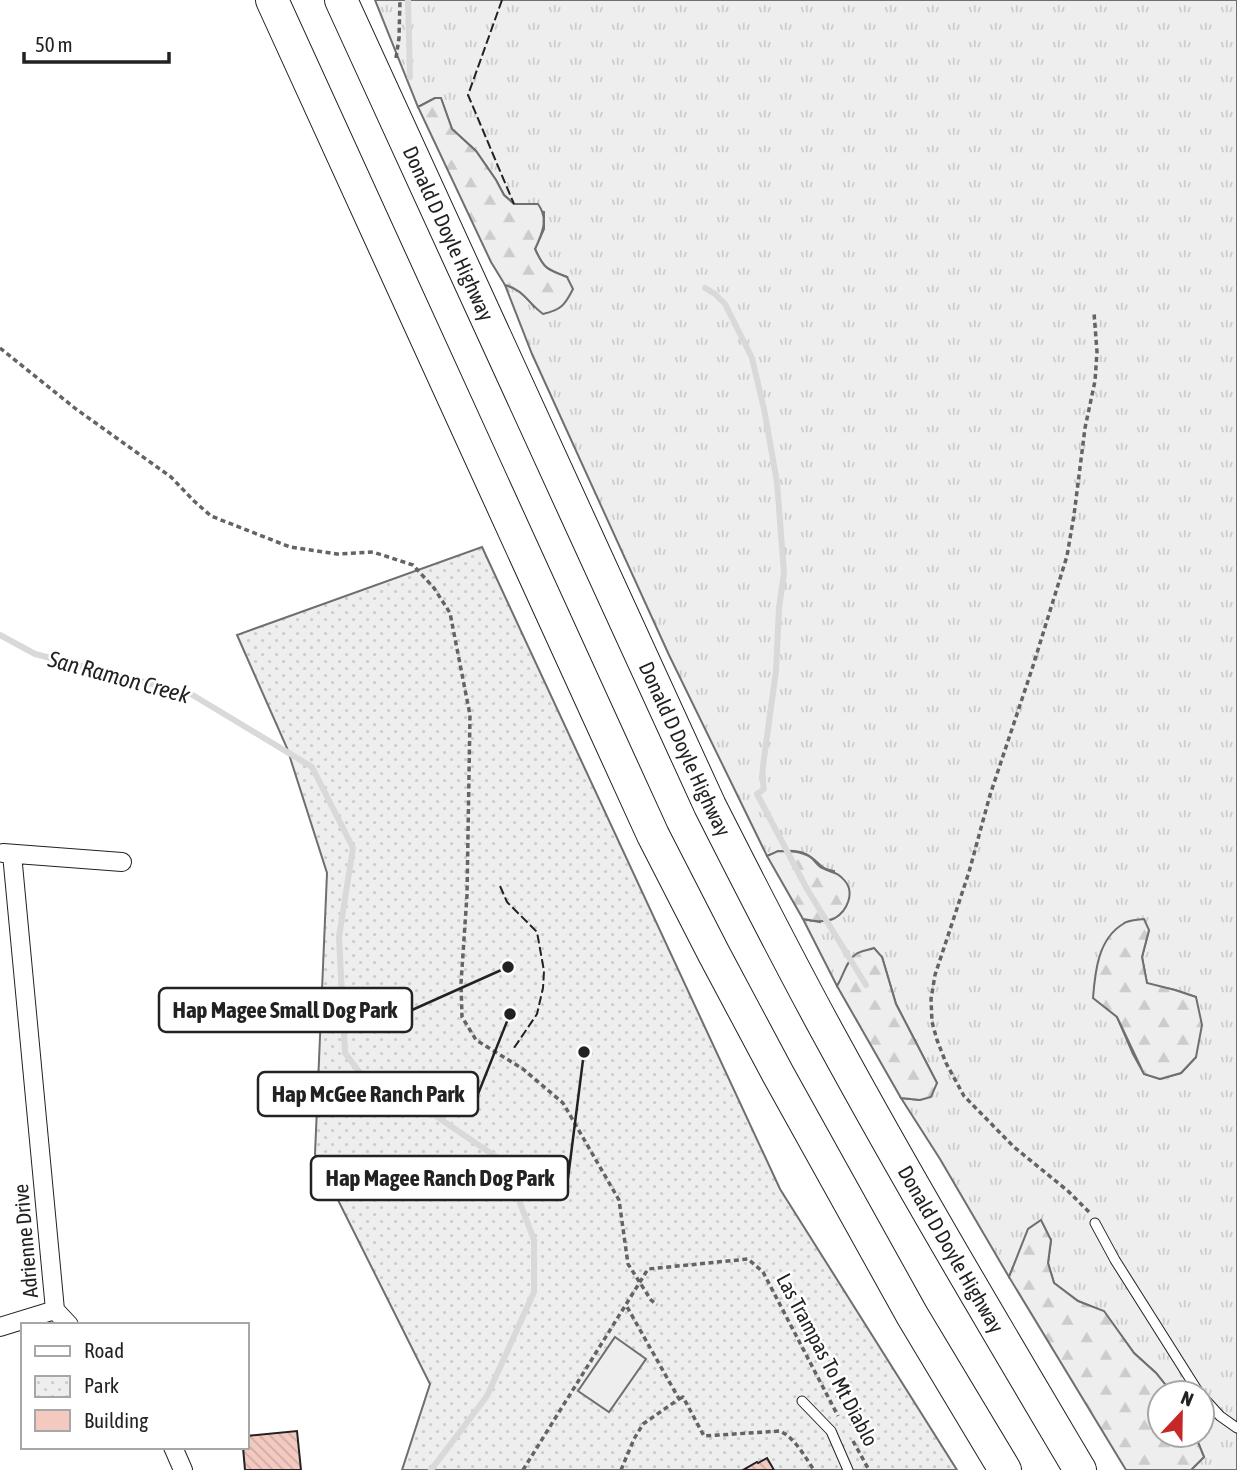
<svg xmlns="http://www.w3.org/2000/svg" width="1237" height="1470" font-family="'Asap Condensed',sans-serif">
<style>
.grass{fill:url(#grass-tufts);stroke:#6f6f6f;stroke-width:2;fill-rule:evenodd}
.forest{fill:url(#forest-firs);stroke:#6f6f6f;stroke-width:2}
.park{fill:url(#park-dots);stroke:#6f6f6f;stroke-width:2}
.garden{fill:#eee;stroke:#6f6f6f;stroke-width:2}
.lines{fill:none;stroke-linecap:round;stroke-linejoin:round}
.stream{stroke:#d9d9d9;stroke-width:6}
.building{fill:url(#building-back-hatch);stroke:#222;stroke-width:2}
.service-casing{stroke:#222;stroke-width:11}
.minor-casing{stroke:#222;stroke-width:20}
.motorway-casing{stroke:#222;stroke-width:34}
.path{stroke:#646464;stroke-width:3.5;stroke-dasharray:5 3.5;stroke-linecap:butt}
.service{stroke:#fff;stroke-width:9}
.minor{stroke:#fff;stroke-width:18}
.motorway{stroke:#fff;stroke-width:32}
.fence{stroke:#222;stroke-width:2;stroke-dasharray:9 3.5;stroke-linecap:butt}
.labels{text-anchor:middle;stroke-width:5;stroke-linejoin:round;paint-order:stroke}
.street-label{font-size:21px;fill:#222;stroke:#fff}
.water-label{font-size:23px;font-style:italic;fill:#222;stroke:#fff}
.leader{fill:none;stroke:#222;stroke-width:2.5}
.callout-dot{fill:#222;stroke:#fff;stroke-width:2.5}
.callout{fill:#fff;stroke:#222;stroke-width:2.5}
.callout-label{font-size:23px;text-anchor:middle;font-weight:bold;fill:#222}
</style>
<defs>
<pattern id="grass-tufts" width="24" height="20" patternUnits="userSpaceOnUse" patternTransform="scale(1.75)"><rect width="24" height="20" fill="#eee"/><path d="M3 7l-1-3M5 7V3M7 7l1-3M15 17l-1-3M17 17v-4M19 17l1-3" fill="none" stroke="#ccc"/></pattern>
<pattern id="forest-firs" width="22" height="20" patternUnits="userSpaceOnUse" patternTransform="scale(1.75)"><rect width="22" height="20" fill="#eee"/><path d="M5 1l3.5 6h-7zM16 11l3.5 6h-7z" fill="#ccc"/></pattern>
<pattern id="park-dots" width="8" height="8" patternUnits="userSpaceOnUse" patternTransform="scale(1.75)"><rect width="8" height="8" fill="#eee"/><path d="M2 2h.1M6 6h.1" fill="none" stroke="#ccc" stroke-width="1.8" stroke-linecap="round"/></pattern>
<pattern id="building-back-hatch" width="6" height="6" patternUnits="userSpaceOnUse" patternTransform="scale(1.75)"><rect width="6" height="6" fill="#f3c9c0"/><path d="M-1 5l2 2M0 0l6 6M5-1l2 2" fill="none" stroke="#d0aca5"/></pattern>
</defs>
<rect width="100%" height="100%" fill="#fff"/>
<!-- grass -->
<path class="grass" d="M375,0H1237V1470H1191L1204,1457L1195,1435H1202V1393H1172L1156,1373L1134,1353L1104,1312L1078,1301L1054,1283L1048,1263L1051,1240L1018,1256L1009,1277L940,1159L901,1098L920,1100L937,1083L896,1004L882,957L848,964L842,978L837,986L803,919L820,922L834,871C819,868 822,865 811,857C798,848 781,850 767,856L669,655L532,354L505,285C520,289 525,295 534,307L567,277C547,269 544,269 535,249L544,229V212L514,204L504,195L496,180L476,151L452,129L441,99L435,98L418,107ZM1149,930L1142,957L1147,984L1175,990L1196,997V1057L1181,1073L1160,1079L1144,1074L1133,1054L1117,1017Z"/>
<!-- forest -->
<path class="forest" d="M435,98H441L452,129L476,151L496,180L504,195L514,204H538C549,219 542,234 535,249C544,269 547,270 567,277L573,289C565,305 561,310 543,314C528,303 524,290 505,285L491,262L418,107Z
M778,851C789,851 801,851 810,857C815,860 817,866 822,868C831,873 837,871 845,881C855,893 847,911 835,918C825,923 813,921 803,919L767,856Z
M1144,919L1149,930L1142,957L1147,983L1175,990L1196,997L1202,1025L1196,1057L1181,1073L1160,1079L1144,1074L1117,1017L1093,998C1095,972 1098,939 1123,924C1128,920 1138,920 1144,919Z
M874,948L882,957L896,1004L937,1083L931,1097L920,1100L901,1098L837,986C843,977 846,961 856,954C860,951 869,950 874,948Z
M1041,1220L1051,1240L1048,1263L1054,1283L1078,1301L1104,1311L1134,1353L1156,1373L1172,1393H1160V1435H1195L1204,1457L1191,1470H1126L1009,1277L1028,1229Z"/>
<!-- park -->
<path class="park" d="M482,547L780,1189L957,1470H402L430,1384L315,1154L327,873L287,748L237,635Z"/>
<!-- garden -->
<path class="garden" d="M615,1337L646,1359L609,1412L578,1391Z"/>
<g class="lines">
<!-- stream -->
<path class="stream" d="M408,0L410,77
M705,288L715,294L725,304L752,358L764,409L777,482L784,573L779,608L776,671L764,758L762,777L764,789L757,794L807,889L866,985
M0,635L35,654L191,694L312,767L353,848L339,937L345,1053L370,1086L433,1114L505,1163L534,1240V1292L487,1396L431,1470"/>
</g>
<!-- building -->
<path class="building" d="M297,1431L301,1470H245L243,1447H247V1436Z
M767,1458L774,1470H743L757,1462L758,1463Z"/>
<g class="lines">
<!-- service casing -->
<g class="service-casing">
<path id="service" d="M1095,1223L1115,1260L1199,1393
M1202,1396L1220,1416L1237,1428
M802,1401L831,1431L848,1470"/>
</g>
<!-- minor casing -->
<g class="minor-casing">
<path id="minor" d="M3,853L122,862
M12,854L55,1310L69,1325
M0,1327L55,1310
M173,1447L183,1470"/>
</g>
<!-- motorway casing -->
<g class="motorway-casing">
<g id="motorway">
<path d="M272,0L653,835L714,954L778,1074L912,1315L1005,1470"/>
<path id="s1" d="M341,0L710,806C750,885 790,964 833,1042C912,1187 996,1328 1080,1470"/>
</g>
</g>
<!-- path -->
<path class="path" d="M396,58L399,38L400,0
M0,348L76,409L171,477L194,501L211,516L290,547L337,554L373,552L413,565L434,588L450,613L470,715L467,895L461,983L462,1017L476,1040L523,1069L563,1103L619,1200L628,1264L651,1300L657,1305
M1089,1212L1068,1191L1014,1147L964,1096L946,1063L937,1040L932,1022L931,999L935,975L969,872L990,795L1032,669L1067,556L1074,515L1085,428L1095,381L1097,352L1094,313
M679,1399L683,1397L704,1436L780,1431C795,1438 805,1457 814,1470
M853,1441L869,1470
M523,1470L648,1269L748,1259L763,1272L838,1416
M621,1470L634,1439L643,1424L679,1399L626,1305"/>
<!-- service -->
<use href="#service" class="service"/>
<!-- minor -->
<use href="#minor" class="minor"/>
<!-- motorway -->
<use href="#motorway" class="motorway"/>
<!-- fence -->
<path class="fence" d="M502,0L468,95L514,204
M500,886L507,902L537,932L544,971L543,988L537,1014L514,1048"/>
</g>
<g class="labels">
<!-- street labels -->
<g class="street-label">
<text dy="7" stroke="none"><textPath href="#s1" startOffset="257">Donald D Doyle Highway</textPath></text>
<text dy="7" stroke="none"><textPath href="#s1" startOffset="824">Donald D Doyle Highway</textPath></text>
<text transform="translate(26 1241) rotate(-95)" y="7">Adrienne Drive</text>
<text dy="7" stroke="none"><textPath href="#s1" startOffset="1391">Donald D Doyle Highway</textPath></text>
<text transform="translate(827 1360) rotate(62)" y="7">Las Trampas To Mt Diablo</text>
</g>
<!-- water labels -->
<g class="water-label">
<text transform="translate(119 677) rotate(15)" y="8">San Ramon Creek</text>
</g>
</g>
<!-- callouts -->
<path class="leader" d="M508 967L412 1010M510 1014L478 1094M584 1052L568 1178"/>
<g class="callout-dot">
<circle cx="508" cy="967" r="7"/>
<circle cx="510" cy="1014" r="7"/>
<circle cx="584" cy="1052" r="7"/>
</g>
<g class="callout">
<rect x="159" y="988" width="253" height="44" rx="7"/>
<rect x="258" y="1072" width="220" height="44" rx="7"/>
<rect x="311" y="1156" width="257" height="44" rx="7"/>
</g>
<g class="callout-label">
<text x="285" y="1018">Hap Magee Small Dog Park</text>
<text x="368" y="1102">Hap McGee Ranch Park</text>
<text x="440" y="1186">Hap Magee Ranch Dog Park</text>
</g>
<!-- legend -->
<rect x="21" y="1323" width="228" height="126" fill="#ffffff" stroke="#a7a7a7" stroke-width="2"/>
<rect x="35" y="1346" width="35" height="10" fill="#ffffff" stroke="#a7a7a7" stroke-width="2"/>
<text x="84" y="1358" font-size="21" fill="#222222">Road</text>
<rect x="35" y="1376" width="35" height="21" fill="url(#park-dots)" stroke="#a7a7a7" stroke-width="2"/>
<text x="84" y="1393" font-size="21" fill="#222222">Park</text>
<rect x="35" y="1410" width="35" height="21" fill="#f3c9c0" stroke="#a7a7a7" stroke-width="2"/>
<text x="84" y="1428" font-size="21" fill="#222222">Building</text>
<!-- north arrow -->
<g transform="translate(1181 1414) rotate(22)"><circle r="33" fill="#ffffff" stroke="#a7a7a7" stroke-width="2"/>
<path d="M0-5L12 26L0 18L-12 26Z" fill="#c62828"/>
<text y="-10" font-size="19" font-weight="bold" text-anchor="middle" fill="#222222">N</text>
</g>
<!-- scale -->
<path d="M24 52v10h145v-10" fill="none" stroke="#222222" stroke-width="3.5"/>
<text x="35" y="52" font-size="21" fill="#222222" stroke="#ffffff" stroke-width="5" paint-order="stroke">50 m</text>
</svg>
